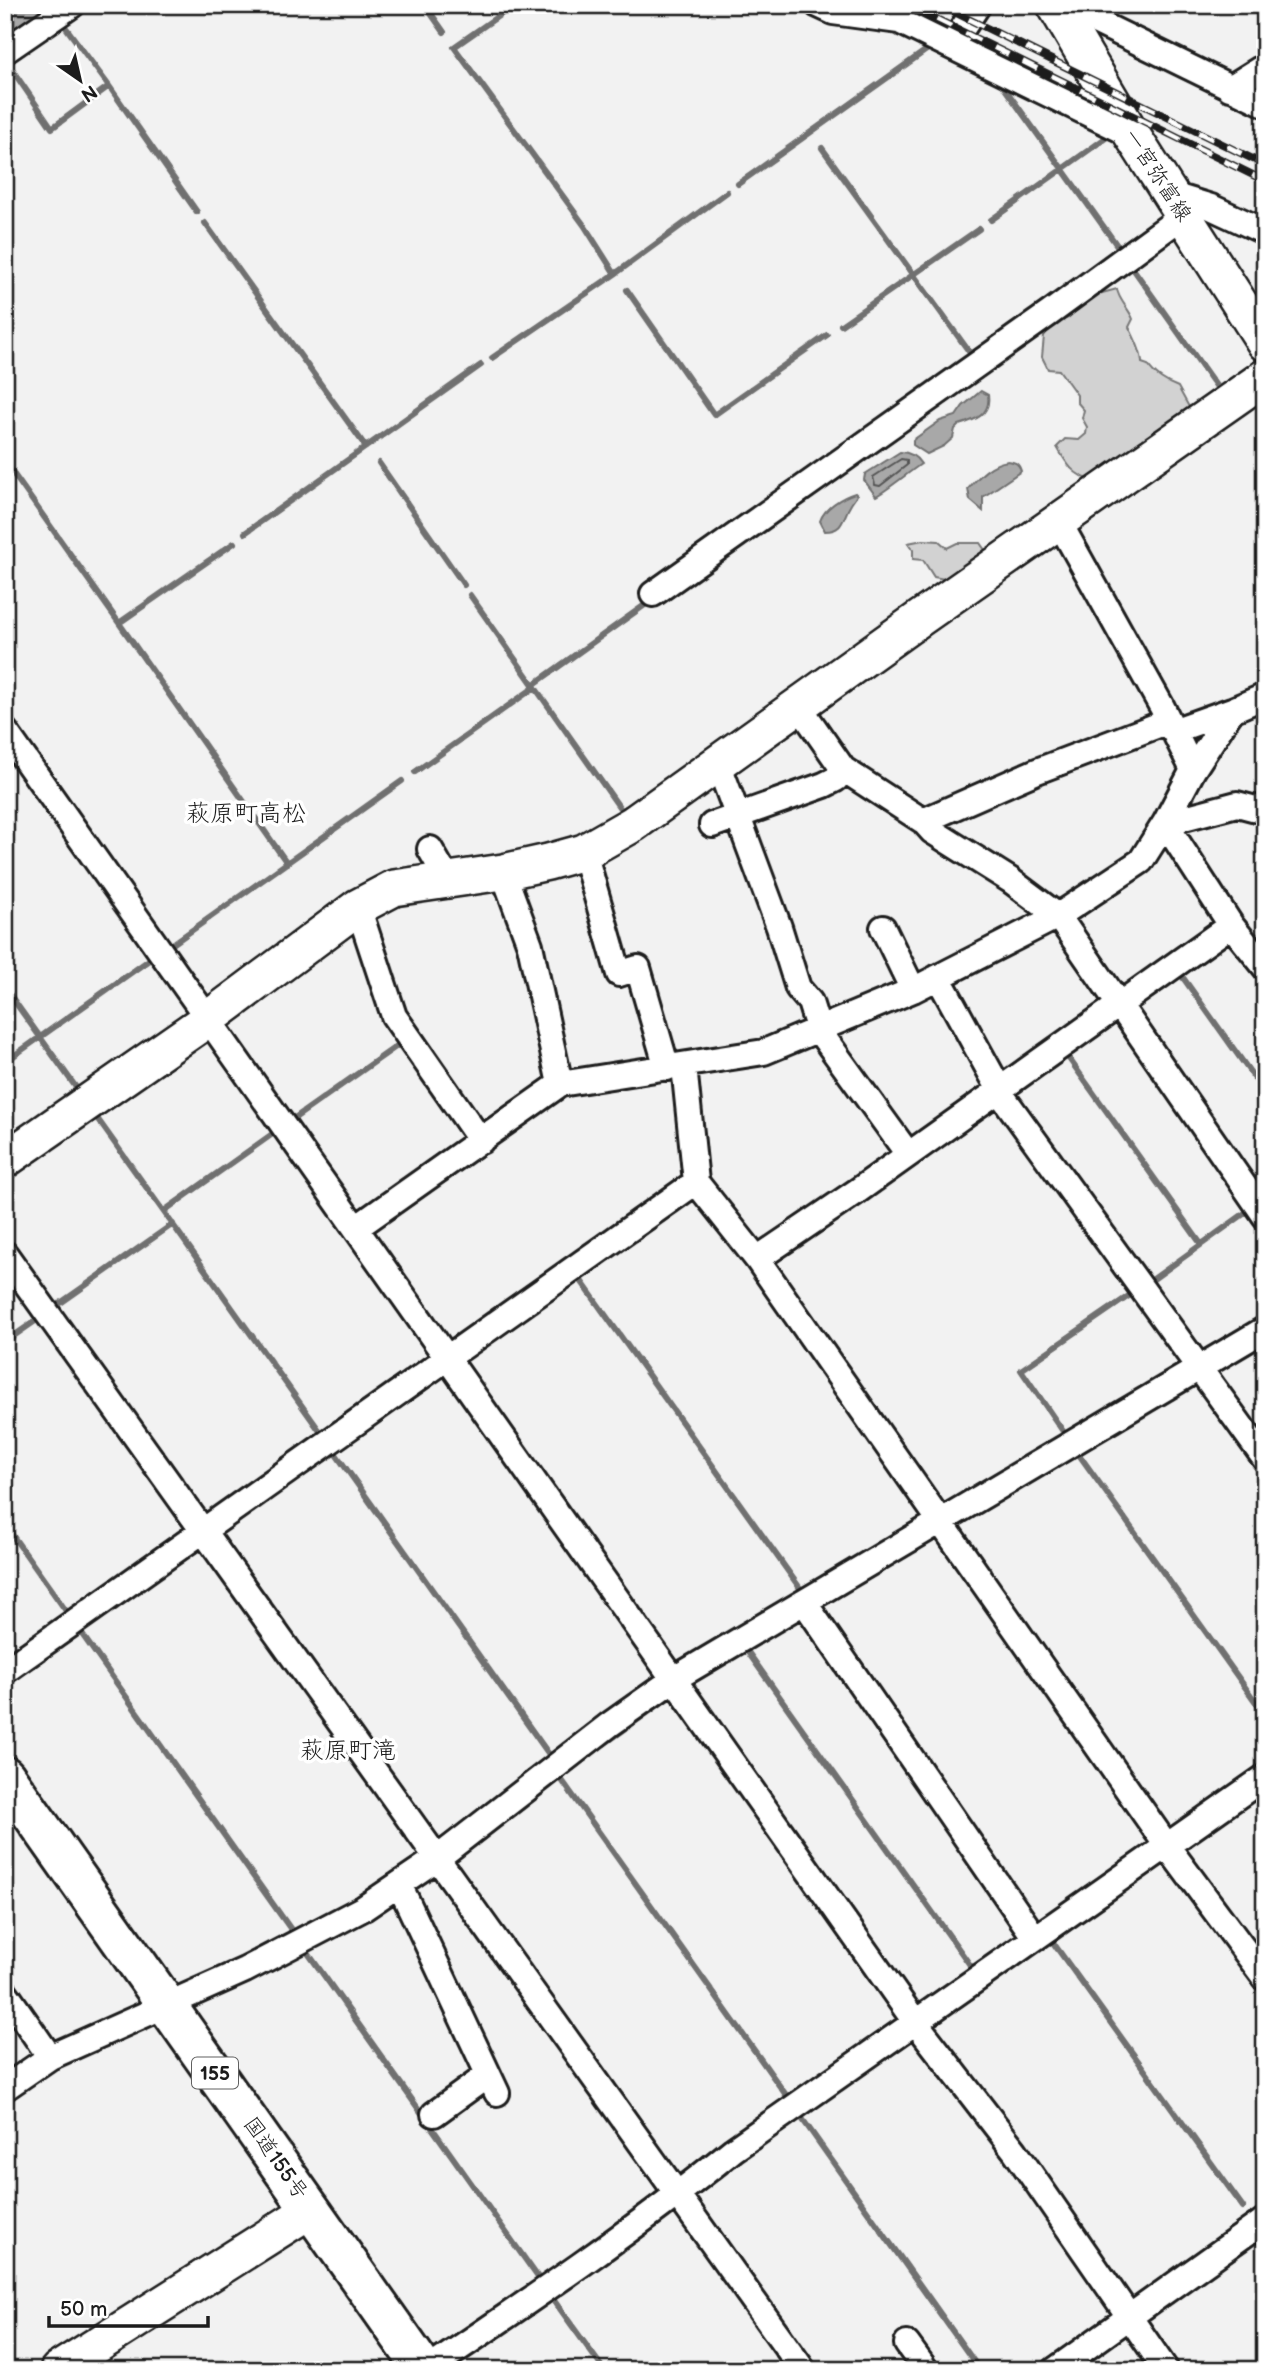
<svg xmlns="http://www.w3.org/2000/svg" width="1270" height="2375" font-family="'Balsamiq Sans','Klee One',sans-serif">
<style>
.green{fill:#d2d2d2;stroke:#777;stroke-width:2}
.water{fill:#a8a8a8;stroke:#707070;stroke-width:2}
.lines{fill:none;stroke-linecap:round;stroke-linejoin:round}
.shore{stroke:#545454;stroke-width:2}
.stream{stroke:#707070;stroke-width:6}
.river{stroke:#a8a8a8;stroke-width:38}
.street-casing{stroke:#1c1c1c;stroke-width:30}
.secondary-casing{stroke:#1c1c1c;stroke-width:40}
.highway-casing{stroke:#1c1c1c;stroke-width:44}
.street{stroke:#fff;stroke-width:24}
.secondary{stroke:#fff;stroke-width:35}
.highway{stroke:#fff;stroke-width:38}
.rail-casing{stroke:#1c1c1c;stroke-width:8}
.rail{stroke:#fff;stroke-width:5;stroke-dasharray:16;stroke-linecap:butt}
.labels{text-anchor:middle;stroke-width:7;stroke-linejoin:round;paint-order:stroke}
.shield{fill:#fff;stroke:#606060;stroke-width:2}
.shield-label{font-size:19px;font-weight:bold;fill:#1c1c1c}
.street-label{font-size:21px;fill:#1c1c1c;stroke:#fff}
.quarter-label{font-size:24px;fill:#1c1c1c;stroke:#fff}
</style>
<rect width="100%" height="100%" fill="#f2f2f2"/>
<filter id="ink" filterUnits="userSpaceOnUse"><feTurbulence type="fractalNoise" baseFrequency=".0143" numOctaves="2"/><feDisplacementMap in="SourceGraphic" scale="14" xChannelSelector="R" yChannelSelector="G"/><feConvolveMatrix kernelMatrix="1 2 1 2 8 2 1 2 1" color-interpolation-filters="sRGB"/></filter>
<g filter="url(#ink)">
<!-- green -->
<path class="green" d="M1117,289C1118,299 1129,309 1133,319L1129,327C1134,337 1142,352 1142,363L1148,365C1154,375 1167,383 1178,387L1189,407L1184,417L1093,480C1074,477 1066,463 1057,447L1065,439L1079,440L1086,434L1087,427L1082,418L1084,410L1077,402V395L1059,370L1048,369L1042,357L1044,336L1055,322L1068,318L1091,296Z
M923,540L939,541L947,548L957,543H980L985,550L986,561L955,581L934,577L923,560L913,559V550L908,543Z"/>
<!-- water -->
<path class="water" d="M981,391L988,395C991,415 975,420 959,425L955,429L953,438L944,446L927,454L913,445V440L940,421L956,416L963,406Z
M900,452C910,452 916,456 921,464C912,470 882,494 876,496L864,480L865,474Z
M1008,461C1016,462 1019,464 1021,471L983,497V511L970,500L968,489C979,476 991,463 1008,461Z
M855,493L857,495C855,499 852,502 850,506C842,519 844,531 825,531L820,521C824,508 842,497 855,493Z"/>
<g class="lines">
<!-- shore -->
<path class="shore" d="M901,459L907,460V465L880,486L875,485L873,477Z"/>
<!-- stream -->
<path class="stream" d="M425,5L444,32
M514,5L454,47L584,225L615,274
M67,29L109,86
M11,68L52,128L109,86L197,212
M998,79L1121,251
M822,148L973,357
M738,184L932,46
M991,220L1107,137
M205,223L366,447
M1134,270L1219,390
M627,290L714,415L827,335
M841,325L979,229
M492,358L615,274L727,192
M5,462L119,623L234,543
M379,463L464,585
M245,533L481,365
M470,595L622,811L626,808
M119,623L287,863
M533,685L649,602
M415,772L535,687
M167,948L402,781
M1179,972L1265,1093
M5,988L80,1093
M1065,1053L1201,1244
M5,1062L156,955
M94,1114L322,1434
M289,1122L404,1041
M164,1211L278,1130
M577,1275L802,1591
M1145,1285L1252,1208
M52,1309L173,1224
M5,1342L41,1317
M1069,1440L1021,1370L1136,1291
M1075,1449L1265,1715
M333,1450L548,1753
M5,1525L69,1615
M79,1630L292,1931
M745,1648L975,1972
M604,1744L675,1693
M559,1776L791,2102
M1049,1937L1243,2207
M308,1953L542,2283
M801,2117L980,2370
M550,2295L604,2370"/>
<!-- river -->
<path class="river" d="M5,19L26,5"/>
<!-- street casing -->
<g class="street-casing">
<path id="street" d="M818,5L833,12L899,21L1132,135
M1062,5L1265,104
M951,46L978,5
M5,51L72,5
M1230,88L1265,66
M1172,195L1211,207L1265,232
M1059,522L1162,707L1193,770
M653,594L1050,313L1184,215
M799,706L843,769L923,821L932,831L1010,880L1058,916L1141,861L1165,823L1193,770L1232,710L1265,696
M5,731L916,2023L1015,2151L1166,2370
M1173,731L1232,710
M718,763L779,927L798,988L810,1002L819,1031L908,1154
M1265,806L1256,809L1237,804L1165,823L1231,925L1265,967
M923,821L1037,771L1169,721
M712,825L824,785L836,779L843,769
M430,849L441,868L443,880
M584,852L619,974L638,968L667,1068
M503,872L530,945L560,1084
M358,907L394,1016L481,1141
M883,928L913,990
M938,977L1006,1101L1265,1459
M684,1066L696,1182L757,1259L1167,1846L1265,1978
M356,1228L560,1084L764,1052L913,990L1058,916L1265,1216
M5,1254L803,2370
M757,1259L856,1192L1231,925
M804,1602L1035,1938
M5,1671L696,1182
M399,1884L497,2093
M5,1992L50,2057
M5,2088L50,2057L245,1970L364,1908L439,1857L609,1725L674,1679L1265,1329
M434,2114L488,2075
M907,2344L926,2370
M427,2370C531,2300 636,2229 733,2150L1265,1777
M1055,2370L1265,2220"/>
</g>
<!-- secondary casing -->
<g class="secondary-casing">
<path id="secondary" d="M1055,5L1132,135L1265,343
M5,1160L208,1019L358,907L394,888L503,872L548,862L584,852L633,824L919,619L1265,377
M58,2370L312,2209"/>
</g>
<!-- highway casing -->
<g class="highway-casing">
<path id="highway" d="M5,1776L424,2370"/>
</g>
<!-- street -->
<use href="#street" class="street"/>
<!-- secondary -->
<use href="#secondary" class="secondary"/>
<!-- highway -->
<use href="#highway" class="highway"/>
<!-- rail casing -->
<g class="rail-casing">
<path id="rail" d="M908,5L1265,181
M940,5L1265,165"/>
</g>
<!-- rail -->
<use href="#rail" class="rail"/>
</g>
</g>
<g class="labels">
<!-- shield labels -->
<rect class="shield" x="192" y="2057.5" width="46" height="31" rx="5"/>
<g class="shield-label">
<text x="215" y="2080">155</text>
</g>
<!-- street labels -->
<g class="street-label">
<text transform="translate(1158 175) rotate(57)" y="7">一宮弥富線</text>
<text transform="translate(276 2158) rotate(55)" y="7">国道155号</text>
</g>
<!-- quarter labels -->
<g class="quarter-label">
<text x="246" y="821">萩原町高松</text>
<text x="348" y="1758">萩原町滝</text>
</g>
</g>
<!-- margin -->
<rect width="1270" height="2375" fill="none" stroke="#fff" stroke-width="28"/>
<rect x="14" y="14" width="1242" height="2347" fill="none" stroke="#1c1c1c" stroke-width="2.5" filter="url(#ink)"/>
<!-- north arrow -->
<g transform="translate(80 80) rotate(146)" stroke="#ffffff" stroke-width="5" paint-order="stroke">
<path d="M0-5L12 26L0 18L-12 26Z" fill="#1c1c1c"/>
<text y="-10" font-size="19" font-weight="bold" text-anchor="middle" fill="#1c1c1c">N</text>
</g>
<!-- scale -->
<path d="M49 2316v10h159v-10" fill="none" stroke="#1c1c1c" stroke-width="3.5"/>
<text x="60" y="2316" font-size="21" fill="#1c1c1c" stroke="#ffffff" stroke-width="5" paint-order="stroke">50 m</text>
</svg>
